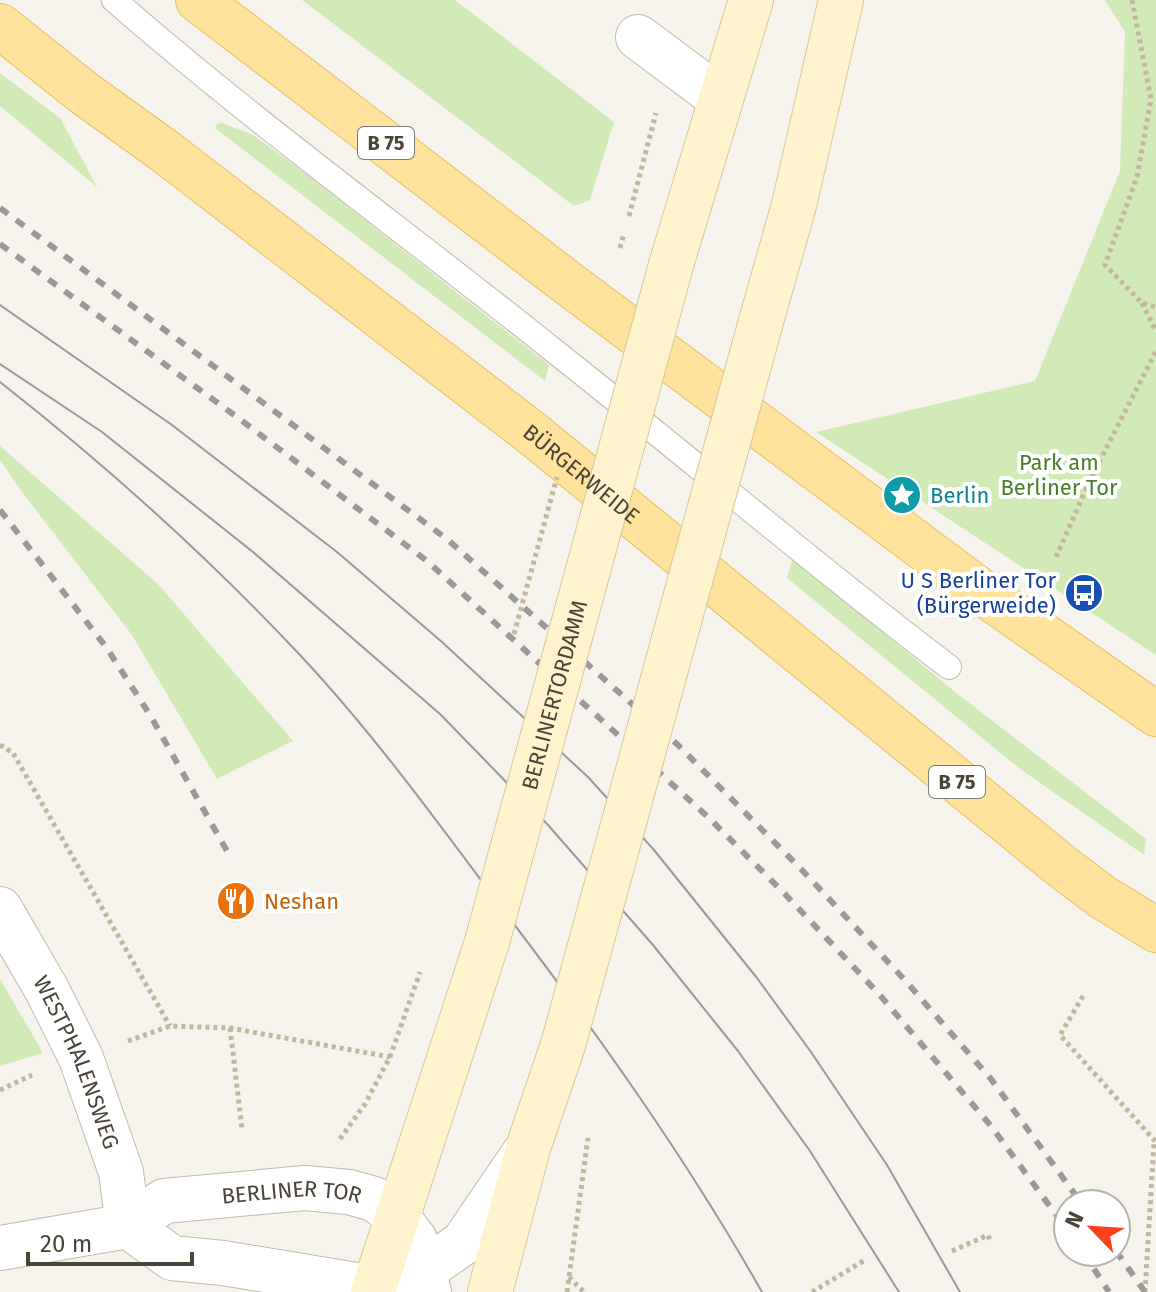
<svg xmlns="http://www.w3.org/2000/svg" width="1156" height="1292" font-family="'Fira Sans',sans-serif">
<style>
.green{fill:#d2eab5}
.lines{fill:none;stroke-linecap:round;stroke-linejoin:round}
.lane-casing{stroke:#c2bbae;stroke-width:26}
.street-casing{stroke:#c2bbae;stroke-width:46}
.secondary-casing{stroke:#d6c79b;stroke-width:46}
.primary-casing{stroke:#e6c16a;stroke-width:46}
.path{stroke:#c4b79f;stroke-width:5;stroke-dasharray:4 4;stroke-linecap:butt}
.lane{stroke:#fff;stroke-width:24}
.street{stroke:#fff;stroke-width:44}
.secondary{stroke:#fff3cd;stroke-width:44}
.primary{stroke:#ffe39c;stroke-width:44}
.tram{stroke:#9a9a9a;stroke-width:2}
.rail{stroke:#9a9a9a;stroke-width:6;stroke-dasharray:10 10;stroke-linecap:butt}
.secondary-bridge-casing{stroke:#d6c79b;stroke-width:46;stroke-linecap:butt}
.path-bridge{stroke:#c4b79f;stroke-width:5;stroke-dasharray:4 4;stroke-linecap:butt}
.secondary-bridge{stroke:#fff3cd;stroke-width:44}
.labels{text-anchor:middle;stroke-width:8;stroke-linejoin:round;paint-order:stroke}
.shield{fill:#fff;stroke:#817c74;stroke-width:2}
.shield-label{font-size:20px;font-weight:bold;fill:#4b4439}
.park-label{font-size:22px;fill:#4a7f2a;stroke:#fff}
.street-label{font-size:22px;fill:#4b4439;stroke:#fff}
.culture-label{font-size:22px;fill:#0d838f;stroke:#fff;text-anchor:start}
.transit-label{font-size:22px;fill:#164399;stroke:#fff;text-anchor:end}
.food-label{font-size:22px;fill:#c56008;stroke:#fff;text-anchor:start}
</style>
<rect width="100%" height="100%" fill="#f6f3ec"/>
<!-- green -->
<path class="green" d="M302,0H455L614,122L590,200L574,206Z
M1105,0H1156V655L816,432L1035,381L1120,171L1125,32Z
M0,73L60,118L97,187L0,106Z
M222,123L253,135L309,176L549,365L545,381L215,128L217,124Z
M0,446L159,585L293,741L217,779L132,635L22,492L0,460Z
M793,557L955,692L1146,839L1144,855L1020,769L787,578Z
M0,979L43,1053L0,1066Z"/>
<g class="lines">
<!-- lane casing -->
<g class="lane-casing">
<path id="lane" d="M114,0C255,123 407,233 553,350C686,455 814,565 949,667"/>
</g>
<!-- street casing -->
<g class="street-casing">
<g id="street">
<path d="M638,37L721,99"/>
<path id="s1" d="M0,909L47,990L81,1058L121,1172L128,1226"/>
<path d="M128,1226L172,1258L223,1263L374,1288L403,1281L424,1270L463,1243L523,1155"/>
<path id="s2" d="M0,1248L128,1226L164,1201L305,1188L349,1192L374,1199L396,1215L415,1240L429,1292"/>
</g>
</g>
<!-- secondary casing -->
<g class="secondary-casing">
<path id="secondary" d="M671,265L751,0
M760,325L794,205L841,0
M373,1292L487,942
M490,1292L528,1148L563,1045"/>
</g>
<!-- primary casing -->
<g class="primary-casing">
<g id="primary">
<path d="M198,0L573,287L990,598L1156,714"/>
<path id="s3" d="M0,26L84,93L166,152L533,434L1060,865L1101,896L1156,930"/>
</g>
</g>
<!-- path -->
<path class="path" d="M1132,0L1151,99L1137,177L1105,265L1142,303L1156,307
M629,216L656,113
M1142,303L1156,331
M1056,557L1091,478L1156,351
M0,745L13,753L170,1026
M1083,996L1060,1035L1156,1142
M230,1028L242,1129
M128,1041L170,1026L230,1028L390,1057
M0,1090L32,1075
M340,1139L365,1104L390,1057L420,972
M952,1251L988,1235L990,1240
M569,1277L584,1292
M567,1292L588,1138
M812,1292L865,1260
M1145,1292L1154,1142"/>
<!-- lane -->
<use href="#lane" class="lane"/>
<!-- street -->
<use href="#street" class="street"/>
<!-- secondary -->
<use href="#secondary" class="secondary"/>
<!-- primary -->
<use href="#primary" class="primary"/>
<!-- tram -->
<path class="tram" d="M0,305L172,425L337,552L442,642L588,777L654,850L757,978L811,1052L887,1165L960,1292
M0,364L102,432L253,552L440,714L548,825L653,945L738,1051L810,1151L899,1292
M0,382C107,466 207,556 300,655C374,734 439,824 504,911C597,1033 686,1158 762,1292"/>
<!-- rail -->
<path class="rail" d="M0,208L447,539L678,745L802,870L903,978L991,1079L1082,1204
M0,244L237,417L427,561L708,817L784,893L879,994L991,1126L1068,1231
M0,510L106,647L150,715L227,851
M1116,1251L1145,1292
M1083,1252L1109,1292"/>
<!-- secondary-bridge casing -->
<g class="secondary-bridge-casing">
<g id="secondary-bridge">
<path id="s4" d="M487,942L671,265"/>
<path d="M563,1045L760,325"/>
</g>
</g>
<!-- path-bridge -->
<path class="path-bridge" d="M620,248L624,234
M514,634L557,477"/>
<!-- secondary-bridge -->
<use href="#secondary-bridge" class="secondary-bridge"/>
</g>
<!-- icons -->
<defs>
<g id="sight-disc" transform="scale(2)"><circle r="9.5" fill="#0f9aa8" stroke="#fff"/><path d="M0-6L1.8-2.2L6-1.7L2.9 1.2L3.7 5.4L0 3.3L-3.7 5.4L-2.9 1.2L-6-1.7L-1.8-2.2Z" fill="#fff"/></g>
<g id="bus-disc" transform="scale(2)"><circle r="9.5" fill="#1a4fb4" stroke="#fff"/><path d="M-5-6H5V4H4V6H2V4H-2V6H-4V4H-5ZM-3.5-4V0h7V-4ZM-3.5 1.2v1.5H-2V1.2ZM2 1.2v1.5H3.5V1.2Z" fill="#fff"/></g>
<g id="restaurant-disc" transform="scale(2)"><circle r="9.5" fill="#e8710a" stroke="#fff"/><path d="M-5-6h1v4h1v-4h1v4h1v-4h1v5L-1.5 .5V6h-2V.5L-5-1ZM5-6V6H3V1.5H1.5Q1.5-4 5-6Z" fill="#fff"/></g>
</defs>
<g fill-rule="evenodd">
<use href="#sight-disc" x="902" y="495"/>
<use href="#bus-disc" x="1084" y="593"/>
<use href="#restaurant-disc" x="236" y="901"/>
</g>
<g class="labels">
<!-- shield labels -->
<g class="shield">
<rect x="358" y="127" width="56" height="32" rx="6"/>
<rect x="929" y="766" width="56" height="32" rx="6"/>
</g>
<g class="shield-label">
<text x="386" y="150">B 75</text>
<text x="957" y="789">B 75</text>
</g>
<!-- park labels -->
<g class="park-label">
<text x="1059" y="470">Park am<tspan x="1059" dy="25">Berliner Tor</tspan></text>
</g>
<!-- street labels -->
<g class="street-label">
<text dy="8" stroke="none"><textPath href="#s3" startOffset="734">BÜRGERWEIDE</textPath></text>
<text dy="8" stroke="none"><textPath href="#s4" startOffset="256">BERLINERTORDAMM</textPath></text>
<text dy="8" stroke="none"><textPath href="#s1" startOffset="172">WESTPHALENSWEG</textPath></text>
<text dy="8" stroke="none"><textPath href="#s2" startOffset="302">BERLINER TOR</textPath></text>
</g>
<!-- culture labels -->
<g class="culture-label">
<text x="930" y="503">Berlin</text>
</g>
<!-- transit labels -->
<g class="transit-label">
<text x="1056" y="588">U S Berliner Tor<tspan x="1056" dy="25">(Bürgerweide)</tspan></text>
</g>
<!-- food labels -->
<g class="food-label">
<text x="264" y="909">Neshan</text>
</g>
</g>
<!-- north arrow -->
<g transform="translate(1092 1228) rotate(295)"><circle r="38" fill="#ffffff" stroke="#b7b4b0" stroke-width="2"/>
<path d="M0-6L14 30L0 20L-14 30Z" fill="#fc3f1d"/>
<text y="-12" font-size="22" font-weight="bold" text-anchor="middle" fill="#4b4439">N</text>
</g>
<!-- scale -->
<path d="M28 1252v12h164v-12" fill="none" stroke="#4b4439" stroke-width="4"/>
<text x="40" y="1252" font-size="24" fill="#4b4439" stroke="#ffffff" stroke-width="6" paint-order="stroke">20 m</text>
</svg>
